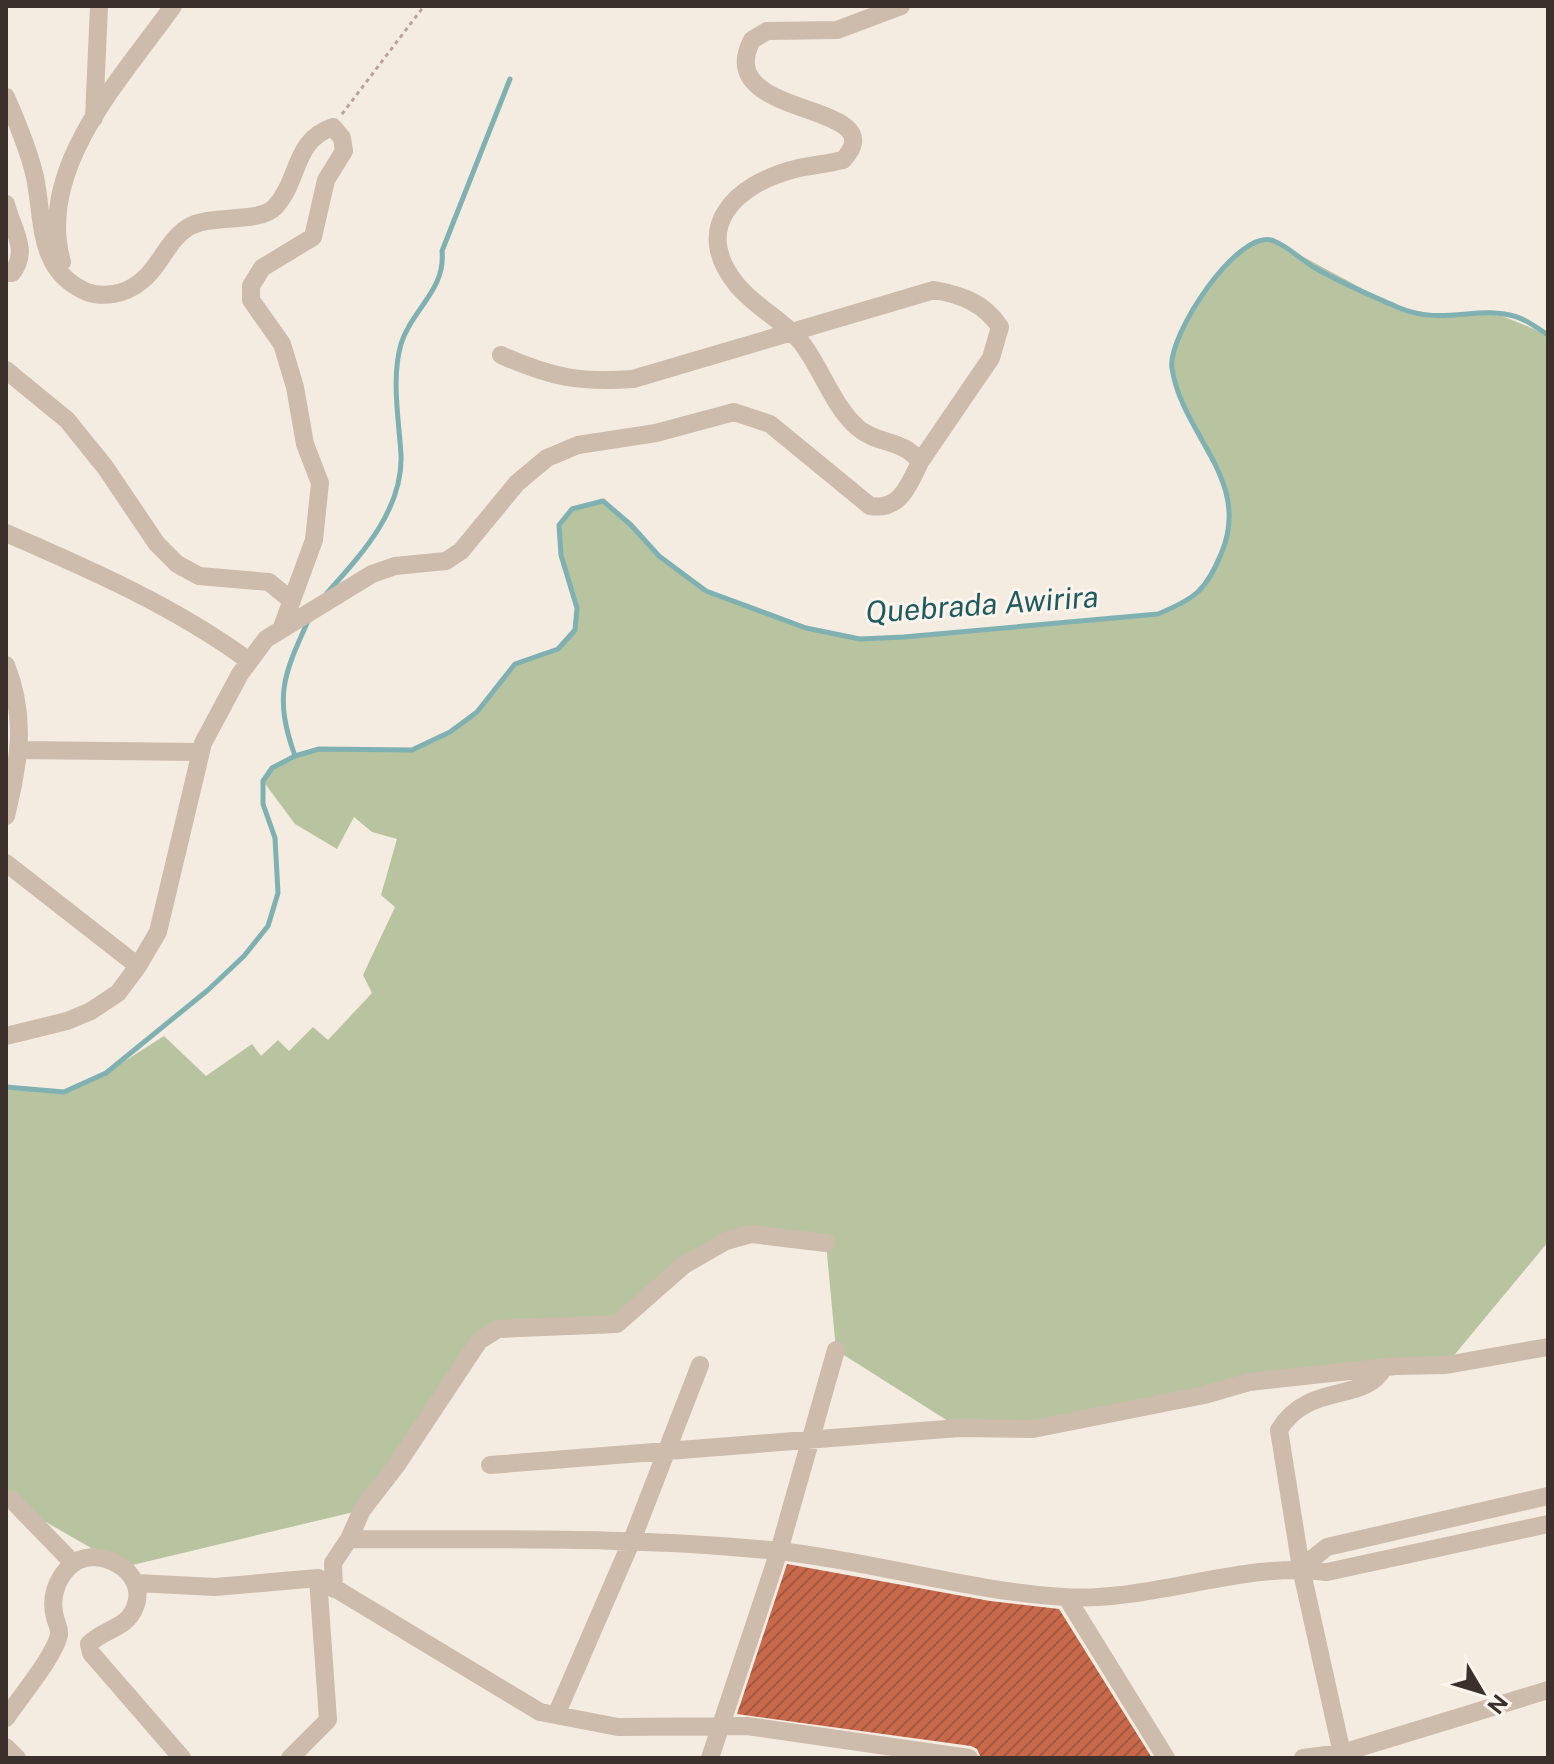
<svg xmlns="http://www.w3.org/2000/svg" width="1554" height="1764" font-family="'Public Sans',sans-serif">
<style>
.green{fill:#b8c4a0}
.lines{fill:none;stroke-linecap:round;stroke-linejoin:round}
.stream{stroke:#7fb0b2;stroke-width:5}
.building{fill:url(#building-hatch)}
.path{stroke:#b9a596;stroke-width:3;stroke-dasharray:4 4;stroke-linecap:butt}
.minor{stroke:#cdbbac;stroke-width:18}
.labels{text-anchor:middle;stroke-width:6;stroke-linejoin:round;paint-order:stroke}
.water-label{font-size:30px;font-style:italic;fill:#1f5a5e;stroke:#fbf5ee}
</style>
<defs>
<pattern id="building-hatch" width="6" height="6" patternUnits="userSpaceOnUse" patternTransform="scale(2)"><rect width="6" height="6" fill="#c8694b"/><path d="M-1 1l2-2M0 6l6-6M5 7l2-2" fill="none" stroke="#a4573f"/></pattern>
</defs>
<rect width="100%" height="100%" fill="#f4ebe1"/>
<!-- green -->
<path class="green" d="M1272,240L1387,302L1435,318L1495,313L1548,335V1242L1446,1365L1249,1382L1033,1429L959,1428L836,1350L826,1243L726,1241L632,1315L498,1329L362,1510L124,1567L6,1499V1088L64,1092L106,1073L164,1036L206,1076L252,1044L261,1056L278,1040L289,1051L313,1027L328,1040L372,993L363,975L395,907L381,895L397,839L372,832L354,817L337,849L295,824L263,781C298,731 360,759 410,750C442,745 475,716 494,692C501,684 508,669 517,664C537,654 569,653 575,626C581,601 566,579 561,555C559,546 560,535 559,525L572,509L603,501L631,525L659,556L706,591L806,628L860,639L904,637L1158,614C1194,599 1206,591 1222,554C1255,476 1176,436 1172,366C1170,335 1195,308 1212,285C1229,261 1241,242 1272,240Z"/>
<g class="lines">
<!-- stream -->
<path class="stream" d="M327,593C361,555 403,510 401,455C399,420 391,379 401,344C412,309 446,290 442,251L510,79
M295,756C274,697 283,676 308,621
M6,1087L64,1092L106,1073L208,990L244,956L268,926L278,893L275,838L263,804V781L272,768L295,756L319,749L412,750L450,732L477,712L515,664L558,649L575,630L577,608L561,555L559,525L572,509L603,501L631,525L659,556L706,591L806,628L860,639L904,637L1158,614C1194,599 1206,591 1221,554C1253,480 1182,436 1172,368C1167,336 1239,226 1274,241C1289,247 1301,260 1315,268C1341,283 1370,295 1397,307C1443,327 1477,304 1517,317C1527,320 1539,329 1548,335"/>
</g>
<!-- building -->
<path class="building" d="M787,1564L990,1601L1059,1609L1152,1758H981L977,1749L971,1746L737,1714Z"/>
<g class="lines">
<!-- path -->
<path class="path" d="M342,114L424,6"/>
<!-- minor -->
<path class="minor" d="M6,97C17,122 29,150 35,177C44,222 37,271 87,292C103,298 125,294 139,283C159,269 167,241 187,228C211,213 259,224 275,207C300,180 293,140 333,127L342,138L344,151L326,180L313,237L262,268L251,286V300L282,344L295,387L305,444L320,483L314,540L282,627
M94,118L99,6
M6,204C12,229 30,250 12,273H6
M62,262C35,168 123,77 173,6
M501,355C550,377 580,383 633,379L934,290C962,295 984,303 1000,327L991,358L920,462
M6,370L67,420L105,467L157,544L177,564L199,576L269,582L292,601
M6,533C89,569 176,607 249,661
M6,665C27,717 19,763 6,816
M20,750L199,752
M6,863L138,966
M6,1036L67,1021L91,1011L118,993L138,966L158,932L203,743L240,674L266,639L372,574L395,566L446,561L461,551L517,483L547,458L578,445L656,433L734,412L770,424L870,506C900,511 909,485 920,462C902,438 878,445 858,428C832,405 822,369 801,342C783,320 755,307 737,285C690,227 736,184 795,169C811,165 827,164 843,160C898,100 710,121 752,40L767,31L837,30L901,6
M490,1465L959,1428L1033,1429L1204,1395L1249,1382L1396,1366L1446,1365L1548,1347
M6,1499L12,1500L73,1563
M349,1539L362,1510L396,1466L479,1341L498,1329L617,1324L684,1265L726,1241L751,1234L826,1243
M1301,1568L1327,1547L1548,1496
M136,1583L215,1587L318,1578L540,1712L618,1727L747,1726L969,1758
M334,1589L333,1563L349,1539C492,1540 636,1536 778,1551C873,1561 967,1591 1064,1597C1149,1603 1246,1560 1327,1572L1548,1524
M1067,1598L1166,1758
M556,1715L632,1540L700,1365
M6,1718C20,1697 54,1657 59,1635C60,1628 56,1623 55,1617C50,1599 56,1580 69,1567C94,1541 150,1571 135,1607C127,1629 103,1629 89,1644L91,1653L182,1758
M6,1747L17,1758
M290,1758L328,1720L318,1578
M710,1758L779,1551L836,1350
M1303,1758L1342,1753L1548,1690
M1343,1758L1301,1568L1279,1430C1308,1381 1366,1404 1384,1367"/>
</g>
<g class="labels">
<!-- water labels -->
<g class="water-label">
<text transform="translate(982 605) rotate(-4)" y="10">Quebrada Awirira</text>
</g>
</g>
<!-- border -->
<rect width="1554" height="1764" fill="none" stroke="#3b302b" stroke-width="16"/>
<!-- north arrow -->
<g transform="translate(1482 1692) rotate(128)" stroke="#fbf5ee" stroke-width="6" paint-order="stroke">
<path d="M0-6L14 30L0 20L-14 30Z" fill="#3b302b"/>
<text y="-12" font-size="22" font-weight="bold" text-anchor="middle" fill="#3b302b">N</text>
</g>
</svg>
